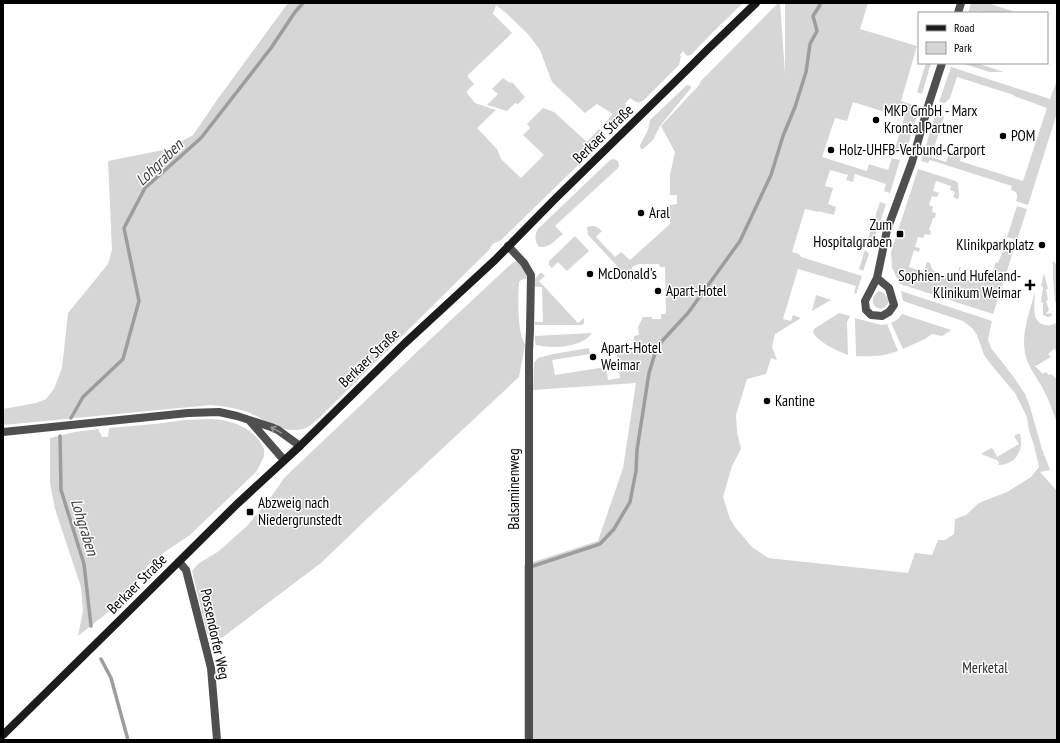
<svg xmlns="http://www.w3.org/2000/svg" width="1060" height="743" font-family="'PT Sans Narrow',sans-serif">
<style>
.green{fill:#d6d6d6}
.lines{fill:none;stroke-linecap:round;stroke-linejoin:round}
.stream{stroke:#9d9d9d;stroke-width:3.5}
.minor{stroke:#4f4f4f;stroke-width:8}
.tertiary{stroke:#4f4f4f;stroke-width:8}
.secondary{stroke:#1c1c1c;stroke-width:8}
.oneway{stroke:#959595}
.poi-dot{fill:#000;stroke:#fff;stroke-width:1.5}
.labels{text-anchor:middle;stroke-width:3;stroke-linejoin:round;paint-order:stroke}
.poi-label{font-size:15px;fill:#000;stroke:#fff;text-anchor:start}
.street-label{font-size:15px;fill:#000;stroke:#fff}
.park-label{font-size:15px;fill:#2d2d2d;stroke:#fff}
.water-label{font-size:16px;font-style:italic;fill:#3e3e3e;stroke:#fff}
</style>
<rect width="100%" height="100%" fill="#fff"/>
<!-- green -->
<path class="green" d="M288,3H743L713,32L691,55L687,56L683,51L680,55L681,56L679,65L643,101C637,104 635,101 630,98L625,104L631,111V113L613,130H607L603,125L613,114L597,104L585,113L552,82L540,50L528,34L506,13L496,5L493,14L512,33L467,76L474,84L466,92L475,103L496,110L477,128L497,149L501,159L521,178L544,155L523,135L530,128L527,124L543,108L554,112L587,142L599,129L605,135V139L500,241C494,242 491,245 489,250L317,420C313,423 310,426 306,428C283,436 266,419 245,411C234,408 223,406 211,405L3,425V409L36,403L46,399L54,389L62,368L68,313L108,264L112,250L108,161L168,149L193,135L217,100Z
M778,3H780L785,73V3H868L860,29L917,46L901,101L917,106L918,112L906,152L895,149L904,118L853,102L847,121L835,118L822,157L867,171L869,164L888,170L892,158L900,160L890,193L884,191L886,184L855,174L853,182L846,180L848,175L830,170L825,186L833,188L828,204L836,207L834,215L818,211V212L805,209L792,252L799,254L801,257L862,276L856,294L854,293L856,286L798,269L783,319L791,321L793,315L801,318L775,334L772,347L777,360L771,358L766,374L747,379L736,415L737,432L741,449L732,466L723,497L730,519L735,527L752,547L768,558L908,573L915,553L932,555L938,540H945L954,534L955,519L966,515L979,503L1007,492L1031,477L1039,467L1034,445L1029,431L1027,417L1015,393L993,367L984,355L977,335L972,328L963,321L903,301L901,291L992,321L988,340L991,348L1013,376L1025,394L1030,407L1042,449L1050,470L1040,472L1057,491V740H524V565L598,541L623,468L636,383L533,390L534,363L538,358L553,354L589,348L590,354L552,360L555,375L606,367L608,380L620,378L617,354L634,352V336L639,335L638,327L643,317H652V319H661V314H666L665,267H660L659,264H639L632,267V282L588,235L587,227C594,225 596,226 602,231L596,237L615,257L621,252L630,260L670,224V205L677,204V195H670V175L675,152L661,126L700,84V82Z
M971,3H987L1019,13H983L977,11V13H968Z
M926,63H931L922,94L917,92Z
M961,63H976L1004,72H990Z
M951,67L1050,99L1057,80V113L1028,205L1016,201C1018,195 1018,192 1011,190L1012,186L930,160L928,163L921,161L935,116L936,112L938,111L941,112L944,117L931,157L946,162L950,151L961,154L960,161L1023,181L1047,108L1014,96V95L957,77L950,98L945,103L939,102Z
M503,78L510,83L512,82L525,97L518,104L515,103L507,111L487,105L498,94L492,89Z
M687,85L691,86V88L660,126L653,140L643,149H641L640,147V145L648,130L650,120Z
M613,159L618,161L619,166L617,169L555,226L563,234C555,240 550,248 539,247C535,241 534,235 538,229L610,160Z
M918,169L956,181L958,183C958,189 960,193 958,199L953,197L955,192L950,190L951,186L936,181L933,191L939,193L937,197L932,196L929,205L933,207L932,212L936,213L935,218H933L929,230L931,231L930,235L925,234L923,238L918,237L915,247L920,248L919,252L914,250L909,267L924,272L927,262L930,263L932,269C939,274 949,281 958,275L959,267H961L959,272L964,274L963,278L978,283L981,272L991,275L996,262L998,263L1004,248L1010,250L1014,239L1007,237L1017,206L1027,209L993,314L900,284L892,268L891,252Z
M880,202L886,204L873,243L866,245Z
M575,236L589,251L567,271L558,262L552,268L549,265V261Z
M865,250L869,254L863,271L859,269Z
M516,261H519L526,272L527,278L521,280L519,282C518,299 517,331 525,345L519,377L370,516L321,563L223,637L214,639L210,638L207,633L192,571L198,564L219,551L247,526L268,501L285,477L421,348L510,265Z
M1053,261L1057,265V302H1055L1053,277Z
M540,273H542L545,276L539,281L578,323L584,318V323L582,325H535V322H543L542,287H535V279Z
M1044,273L1048,289H1046L1048,300L1046,301L1049,310L1046,314L1051,313L1052,316L1048,317L1043,315V302H1041L1043,287L1041,286Z
M879,291L884,293L889,300C885,318 862,304 879,291Z
M1035,292C1035,303 1030,322 1045,325C1050,326 1053,325 1057,322V353L1054,348V349L1048,354L1051,357L1034,367H1036L1043,374L1046,372L1049,375L1051,374L1057,379V423C1053,411 1049,400 1043,389C1037,377 1027,366 1025,353C1021,333 1030,311 1035,292Z
M816,295L831,300L812,311Z
M839,313L850,316L847,322L848,355C835,350 822,344 813,333L814,329Z
M902,314L951,330L942,336L932,334L925,339L903,349L891,323L898,319Z
M855,318L881,325L887,324L898,351C885,356 870,357 856,356Z
M592,333C582,348 552,349 536,345L535,342V336Z
M210,419L223,420L237,424L250,431L259,440L264,449V456L257,471L190,535L166,551L148,565L130,592L102,617L78,636L83,611L81,587L55,509L50,483V438L75,432L98,429L102,437H108L109,428L155,424L185,420Z
M1018,434H1020C1024,450 1016,465 998,465L999,463L997,460L981,454L991,448L993,449L997,457L1019,444L1014,436Z"/>
<g class="lines">
<!-- stream -->
<path class="stream" d="M71,418L83,397L123,359L139,301L124,228L145,188L201,138L271,48L295,12L303,3
M60,436L61,490L84,564L91,626
M533,566L600,544L614,529L630,502L636,471L637,450L649,373L656,350L663,340L688,313L740,241L771,175L783,136L795,107L806,72L810,44L817,31L813,16L820,5L819,3
M101,659L111,678L128,740"/>
<!-- minor -->
<path class="minor" d="M958,13L961,3
M508,246L524,263L531,275L530,330L529,352V740
M877,278L889,288L894,305L889,312L882,316L871,315L866,310L865,301L877,278L887,230L912,162L929,103L942,63
M179,562L186,570L211,668L217,740"/>
<!-- tertiary -->
<path class="tertiary" d="M250,421L284,460
M3,432L188,413L219,412L237,416L271,427L278,430L300,446"/>
<!-- secondary -->
<path class="secondary" d="M3,735L125,615L236,505L300,446L404,344L495,260L555,199L690,67L707,50L756,3"/>
</g>
<!-- one-way arrows -->
<defs><path id="oneway-shaft" d="M-6 0H5M1.5-3L5.5 0L1.5 3" fill="none" stroke-width="1.6" stroke-linecap="round" stroke-linejoin="round"/></defs>
<use class="oneway" href="#oneway-shaft" transform="translate(276 430) rotate(-151)"/>
<!-- markers -->
<g class="poi-dot">
<circle cx="876" cy="120" r="4"/>
<circle cx="1003" cy="136" r="4"/>
<circle cx="831" cy="150" r="4"/>
<circle cx="641" cy="213" r="4"/>
<rect x="896" y="230" width="8" height="8" rx="2"/>
<circle cx="1042" cy="245" r="4"/>
<circle cx="590" cy="274" r="4"/>
<path d="M1028 279h4v4h4v4h-4v4h-4v-4h-4v-4h4z"/>
<circle cx="658" cy="291" r="4"/>
<circle cx="593" cy="357" r="4"/>
<circle cx="767" cy="401" r="4"/>
<rect x="246" y="508" width="8" height="8" rx="2"/>
</g>
<g class="labels">
<!-- poi labels -->
<g class="poi-label">
<text x="884" y="116">MKP GmbH - Marx<tspan x="884" dy="17">Krontal Partner</tspan></text>
<text x="1011" y="141">POM</text>
<text x="839" y="155">Holz-UHFB-Verbund-Carport</text>
<text x="649" y="218">Aral</text>
<text x="892" y="230" text-anchor="end">Zum<tspan x="892" dy="17">Hospitalgraben</tspan></text>
<text x="1034" y="250" text-anchor="end">Klinikparkplatz</text>
<text x="598" y="279">McDonald's</text>
<text x="1021" y="281" text-anchor="end">Sophien- und Hufeland-<tspan x="1021" dy="17">Klinikum Weimar</tspan></text>
<text x="666" y="296">Apart-Hotel</text>
<text x="601" y="353">Apart-Hotel<tspan x="601" dy="17">Weimar</tspan></text>
<text x="775" y="406">Kantine</text>
<text x="258" y="508">Abzweig nach<tspan x="258" dy="17">Niedergrunstedt</tspan></text>
</g>
<!-- street labels -->
<g class="street-label">
<text transform="translate(603 134) rotate(-44)" y="5">Berkaer Straße</text>
<text transform="translate(369 358) rotate(-44)" y="5">Berkaer Straße</text>
<text transform="translate(514 489) rotate(-90)" y="5">Balsaminenweg</text>
<text transform="translate(137 584) rotate(-45)" y="5">Berkaer Straße</text>
<text transform="translate(215 634) rotate(78)" y="5">Possendorfer Weg</text>
</g>
<!-- park labels -->
<g class="park-label">
<text x="985" y="673">Merketal</text>
</g>
<!-- water labels -->
<g class="water-label">
<text transform="translate(159 162) rotate(-44)" y="6">Lohgraben</text>
<text transform="translate(85 527) rotate(73)" y="6">Lohgraben</text>
</g>
</g>
<!-- border -->
<rect width="1060" height="743" fill="none" stroke="#000000" stroke-width="8"/>
<!-- legend -->
<rect x="918" y="12" width="130" height="52" fill="#ffffff" stroke="#999999"/>
<rect x="926" y="25" width="20" height="6" fill="#1c1c1c" stroke="#999999"/>
<text x="954" y="32" font-size="12" fill="#000000">Road</text>
<rect x="926" y="42" width="20" height="12" fill="#d6d6d6" stroke="#999999"/>
<text x="954" y="52" font-size="12" fill="#000000">Park</text>
</svg>
